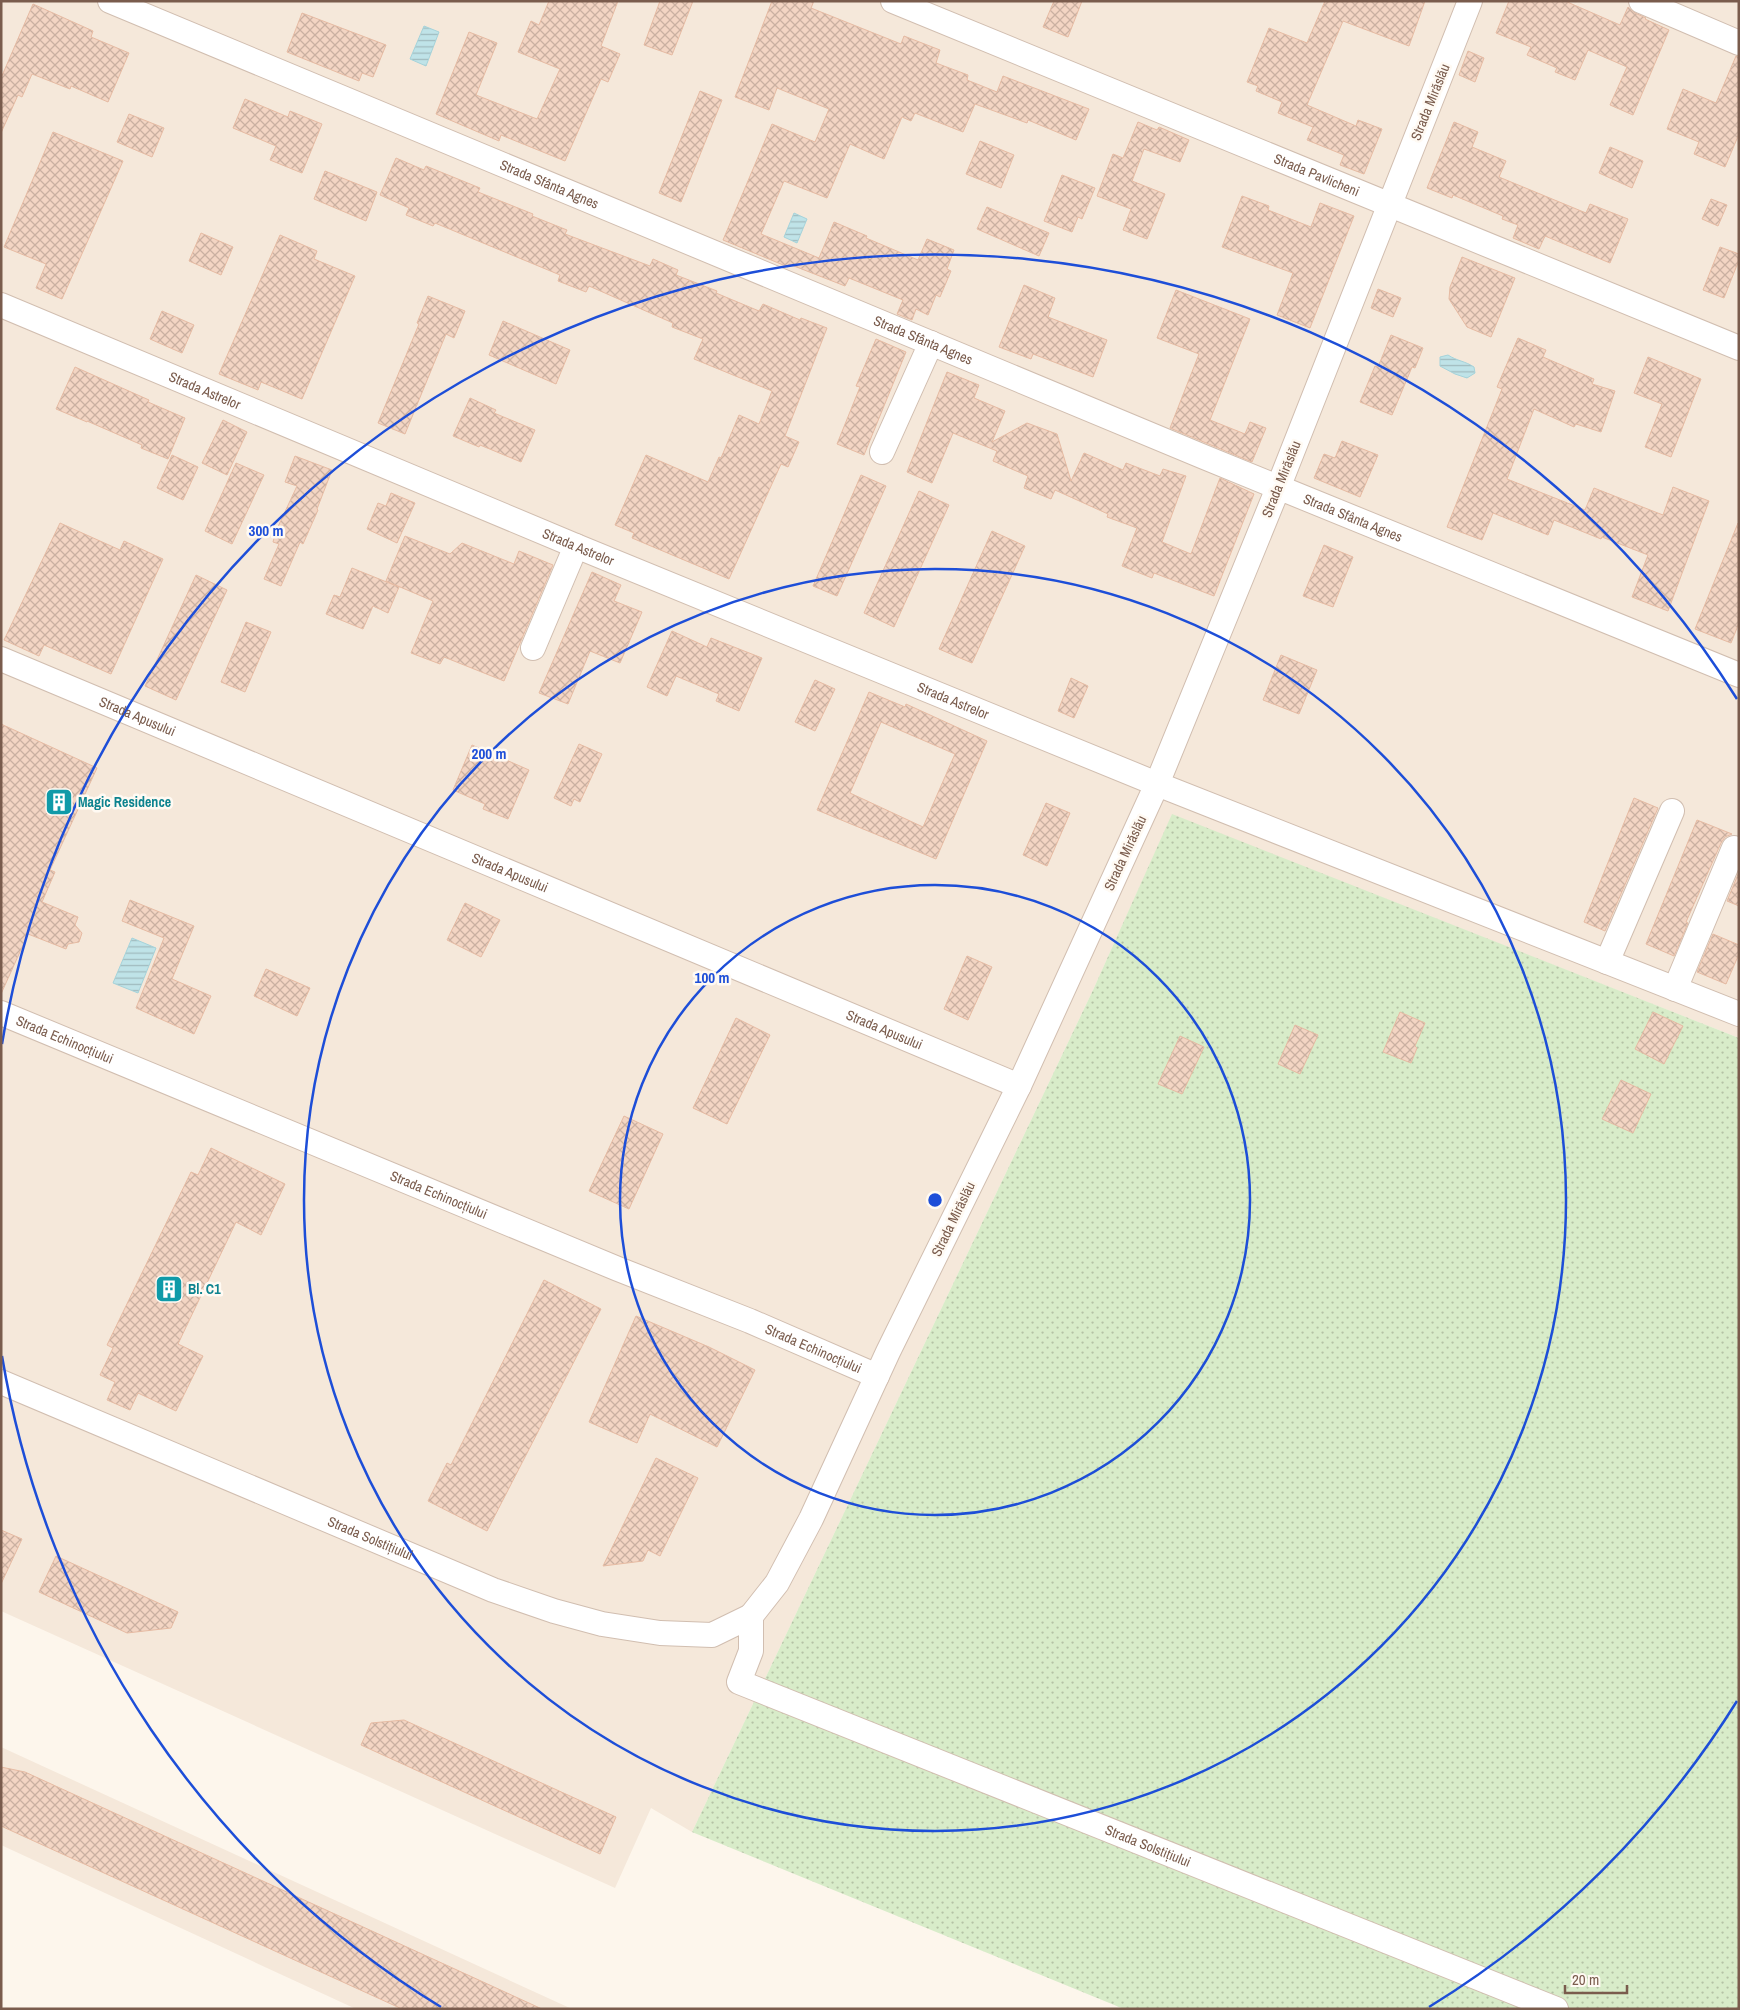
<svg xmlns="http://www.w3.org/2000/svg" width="1740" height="2010" font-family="'Archivo Narrow',sans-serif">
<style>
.residential{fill:#f5e8da}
.garden{fill:url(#garden-dots)}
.water{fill:url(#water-rules);stroke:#a5d3da}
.building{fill:url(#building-cross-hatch);stroke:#e6bba3;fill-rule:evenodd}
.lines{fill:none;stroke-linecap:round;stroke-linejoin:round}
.minor-casing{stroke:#d1beb0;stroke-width:26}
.minor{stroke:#fff;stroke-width:24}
.ring{fill:none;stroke:#1d4ed8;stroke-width:2.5}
.labels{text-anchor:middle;stroke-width:5;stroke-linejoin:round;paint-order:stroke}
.street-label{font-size:14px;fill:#7a5c4d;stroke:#fffaf3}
.culture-label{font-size:14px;font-weight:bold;fill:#0d838f;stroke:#fffaf3;text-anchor:start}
.centre{fill:#1d4ed8;stroke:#fffaf3;stroke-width:2.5}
.ring-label{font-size:15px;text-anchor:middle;font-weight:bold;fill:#1d4ed8;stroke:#fffaf3;stroke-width:5;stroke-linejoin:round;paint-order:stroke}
</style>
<defs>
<pattern id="garden-dots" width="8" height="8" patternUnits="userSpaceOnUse" patternTransform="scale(1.25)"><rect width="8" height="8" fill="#d8ecc9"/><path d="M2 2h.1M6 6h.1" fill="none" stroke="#b4c2a5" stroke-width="1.8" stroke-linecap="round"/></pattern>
<pattern id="water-rules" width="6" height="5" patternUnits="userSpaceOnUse" patternTransform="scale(1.25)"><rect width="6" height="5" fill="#bfe3e8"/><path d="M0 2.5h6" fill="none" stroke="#a0bbbe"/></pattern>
<pattern id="building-cross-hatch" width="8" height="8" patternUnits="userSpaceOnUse" patternTransform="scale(1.25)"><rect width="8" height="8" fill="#f3d5c3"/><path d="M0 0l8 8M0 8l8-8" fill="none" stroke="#cab0a1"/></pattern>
</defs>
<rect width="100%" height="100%" fill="#fdf6ec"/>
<!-- residential -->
<path class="residential" d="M1,1H1739V1038L1172,815L1093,990L692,1832L651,1808L615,1888L1,1611Z
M1,1747L572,2009H356L1,1845Z"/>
<!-- garden -->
<path class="garden" d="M1172,814L1739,1038V2009H1124L692,1832L1093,990Z"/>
<!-- water -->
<path class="water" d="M424,26L439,32L426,66L410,59Z
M794,213L807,219L797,243L784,237Z
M1448,355C1457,361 1465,361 1474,367L1475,373L1467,378L1455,374L1440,366V357Z
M132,938L156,948L138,993L113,983Z"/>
<!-- building -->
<path class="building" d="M549,1H618L601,46L620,54L608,82L601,79L565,161L501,135L499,141L436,114L469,32L497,43L476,95L537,119L560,69L518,52L531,21L539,25Z
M660,1H693L672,55L644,45Z
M772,1H814L811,8L901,44L904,36L940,50L936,63L968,75L967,80L997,92L1003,76L1089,109L1076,140L1028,120L1027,123L975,104L963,132L915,113L911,121L902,117L884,159L850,144L827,198L784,181L761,234L819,258L834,222L867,236L866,238L918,260L927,239L954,250L947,269L951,271L940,297L936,295L928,315L916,309L912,320L897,314L903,300L849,278L845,286L789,264L788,267L723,240L772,124L815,142L829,109L777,88L769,110L735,97Z
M1054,1H1082L1068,37L1043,27Z
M1325,1H1425L1409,46L1343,21L1307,105L1356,126L1358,120L1382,129L1364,174L1340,165L1344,155L1307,140L1313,127L1278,113L1282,102L1256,91L1258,86L1247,82L1269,28L1307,43Z
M1509,1H1565L1620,25L1628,7L1635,13L1646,18L1645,19L1669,30L1633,115L1610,105L1627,67L1588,50L1575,80L1555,72L1557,68L1527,55L1531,47L1496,33Z
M33,4L93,31L91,37L129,53L108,102L71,86L70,89L32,74L22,97L18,95L1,133V78Z
M302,13L386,45L373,77L362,73L359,81L287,52Z
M1468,51L1484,58L1475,82L1459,75Z
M1736,56H1739V134L1725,167L1694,154L1699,142L1667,129L1683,89L1716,103Z
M700,91L722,100L681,202L659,193Z
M245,99L288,117L290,111L322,124L302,173L270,160L276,146L233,128Z
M129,114L164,128L152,157L117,142Z
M1138,122L1157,130L1159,127L1189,140L1180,162L1144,149L1132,181L1165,194L1147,239L1123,230L1131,209L1097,196L1113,154L1123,158Z
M1454,122L1478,132L1472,147L1506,161L1499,177L1586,213L1590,204L1628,219L1610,263L1545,236L1539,249L1513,238L1518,225L1502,219L1503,216L1453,195L1452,198L1427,188Z
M53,132L123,161L62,299L36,288L46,264L4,247Z
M980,141L1014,155L1001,188L966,174Z
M1610,147L1643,161L1632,188L1599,173Z
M396,158L424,170L426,166L480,188L478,192L533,214L532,216L567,230L565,234L650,266L653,259L678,270L676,275L717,291L716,293L759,311L763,304L800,320L801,318L827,328L785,436L799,442L788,467L781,464L729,579L632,538L634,533L615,525L646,455L708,482L719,457L721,458L739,415L759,424L772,391L694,359L703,339L672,327L673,323L589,286L586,292L558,281L560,275L435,223L433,226L406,215L409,208L380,195Z
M325,171L377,192L366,221L314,199Z
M1062,175L1095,188L1082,219L1078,217L1072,232L1044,221Z
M1242,196L1269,206L1268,210L1311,227L1320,203L1354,216L1310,328L1277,315L1293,273L1222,247Z
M1711,199L1727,205L1718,226L1702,219Z
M987,207L1049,233L1039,256L977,229Z
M201,233L233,247L221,275L189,261Z
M280,235L317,251L314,259L355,276L302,399L261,382L258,390L219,374Z
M1720,247L1739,254V260L1724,298L1703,290Z
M1462,257L1515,278L1491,337L1467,327L1449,299L1450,287Z
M1024,285L1055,298L1048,317L1107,340L1093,377L1033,354L1031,359L999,347Z
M1378,289L1401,298L1393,317L1371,308Z
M1176,290L1250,319L1210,420L1245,434L1250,422L1266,428L1252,462L1170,428L1199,354L1157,338Z
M428,296L465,311L454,338L446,334L405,434L378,423L419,324L417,323Z
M162,311L194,325L182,353L150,339Z
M503,321L570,350L556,384L489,355Z
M1391,335L1423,348L1415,368L1412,367L1392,415L1360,402L1375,366L1378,367Z
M1518,338L1546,350L1543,357L1594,379L1592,384L1615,391L1601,432L1576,424L1574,427L1534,409L1507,479L1585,510L1594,488L1663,515L1673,487L1709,501L1668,611L1632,597L1648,555L1602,537L1601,539L1554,520L1548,535L1493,513L1482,540L1447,527L1502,389L1497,387Z
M876,339L906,352L864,455L837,444L860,387L856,386Z
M1648,357L1701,379L1671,457L1645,447L1662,404L1634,393Z
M75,367L149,400L148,402L185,418L168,459L141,448L142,445L87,421V422L56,409Z
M947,372L979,385L974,398L1005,411L992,442L1027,423L1057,434L1071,481L1084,453L1123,470L1126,463L1160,476L1163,469L1186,476L1162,542L1191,554L1220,478L1254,494L1214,596L1154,573L1152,578L1122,566L1137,528L1107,517L1108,514L1055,490L1051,499L1024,488L1028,476L993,461L997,451L953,433L932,483L907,472Z
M470,398L496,410L494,413L535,430L521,462L480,445L479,447L453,436Z
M223,420L247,432L227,475L202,463Z
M1342,441L1378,455L1360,497L1314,478L1324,454L1335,458Z
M172,455L198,467L183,500L157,488Z
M295,456L332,470L317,509L318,510L303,544L300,542L281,586L264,579L279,544L273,542L276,531L297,486L285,482Z
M236,463L264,475L232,544L205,531Z
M861,475L886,486L837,596L813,586Z
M919,491L949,505L894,627L864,613Z
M391,493L415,503L397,543L367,529L378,503L386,506Z
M60,523L120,550L124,541L163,559L111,674L44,645L39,656L4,640Z
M1738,523L1739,623L1731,643L1695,629Z
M992,531L1025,546L972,663L939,649Z
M405,536L450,554L462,543L514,564L519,551L553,565L504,681L444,657L440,664L411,653L433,601L386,581Z
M1324,545L1353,557L1333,607L1303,596Z
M352,568L399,587L388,613L373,606L363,629L326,614L334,595L340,597Z
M592,572L621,585L614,601L642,612L620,663L590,651L568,704L539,693Z
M196,575L227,590L176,700L145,686Z
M246,622L271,632L245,692L221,682Z
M672,631L707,647L711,638L762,658L739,711L716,701L719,694L676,676L667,696L647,687Z
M1281,655L1317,670L1299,714L1263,700Z
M1071,678L1088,686L1074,718L1058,711Z
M815,680L835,689L815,731L795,722Z
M869,692L905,707L906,704L987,741L936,859L817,810ZM881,722L955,754L923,827L850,793Z
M1,724L97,768L50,870L55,872L42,902L78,917L75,925L82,933L79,942L68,944L66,949L28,934L1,994Z
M579,744L602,754L580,802L574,799L571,806L554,798Z
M472,745L529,770L508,819L483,809L485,804L453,790Z
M1634,798L1658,808L1605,931L1584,922Z
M1046,803L1070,813L1047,866L1023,855Z
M1697,820L1732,834L1725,837L1721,843L1686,922L1688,923L1674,956L1646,944Z
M1739,872V906L1727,901Z
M130,900L194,926L172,979L211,996L194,1034L136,1008L164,938L122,921Z
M465,903L500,920L481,957L447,940Z
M1713,934L1739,945V954L1726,984L1697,972Z
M967,956L992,967L968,1020L944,1009Z
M266,969L310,988L297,1016L254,996Z
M1400,1012L1425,1023L1415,1046L1417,1048L1411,1063L1383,1052Z
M1653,1012L1683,1026L1664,1064L1635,1049Z
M736,1018L770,1035L727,1124L693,1108Z
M1295,1025L1318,1035L1300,1074L1278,1064Z
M1180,1036L1204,1047L1182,1094L1158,1084Z
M1621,1080L1651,1094L1633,1133L1602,1119Z
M624,1116L663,1134L629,1209L589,1191Z
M211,1148L285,1184L261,1235L236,1222L178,1344L203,1356L176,1411L138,1393L130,1410L107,1400L115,1382L100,1375L113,1348L107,1345L191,1172L198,1175Z
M544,1280L601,1309L487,1531L428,1501L447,1463L451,1465Z
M636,1316L709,1347L755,1370L717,1447L650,1414L637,1443L589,1422Z
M656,1458L698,1478L660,1556L648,1550L643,1561L603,1566Z
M1,1530L22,1539L1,1584Z
M56,1556L178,1612L171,1628L127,1633L39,1592Z
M404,1720L616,1817L600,1854L361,1745L371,1723Z
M1,1767L25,1772L542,2009H402L1,1826Z"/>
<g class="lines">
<!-- minor casing -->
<g class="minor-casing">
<g id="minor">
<path id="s1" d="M110,1L1204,457L1739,675"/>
<path id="s2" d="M893,1L1739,348"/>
<path id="s3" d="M1470,1L1278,488L1157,784L1019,1086L888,1352L811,1519L777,1583L751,1616V1651L739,1682L1556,2009"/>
<path d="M1641,1L1739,43"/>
<path id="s4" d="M1,305L576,546L1157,784L1739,1014"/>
<path d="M882,452L931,343"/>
<path d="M533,648L576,546"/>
<path id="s5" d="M1,659L1019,1086"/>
<path d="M1607,962L1672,811"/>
<path d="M1675,989L1734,848"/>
<path id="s6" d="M1,1013L618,1269L750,1321L877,1376"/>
<path id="s7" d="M1,1382L493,1590L554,1611L602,1624L660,1633L712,1635L751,1616"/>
</g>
</g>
<!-- minor -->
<use href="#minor" class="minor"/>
</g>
<!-- distance rings -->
<g class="ring">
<circle cx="935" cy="1200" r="315"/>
<circle cx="935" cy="1200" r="631"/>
<path d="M1737 1701A946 946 0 0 1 1429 2007M441 2007A946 946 0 0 1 2 1356M2 1044A946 946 0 0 1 1737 699"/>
</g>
<!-- icons -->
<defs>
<g id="building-square" transform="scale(1.4375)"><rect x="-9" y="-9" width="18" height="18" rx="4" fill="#0f9aa8" stroke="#fffaf3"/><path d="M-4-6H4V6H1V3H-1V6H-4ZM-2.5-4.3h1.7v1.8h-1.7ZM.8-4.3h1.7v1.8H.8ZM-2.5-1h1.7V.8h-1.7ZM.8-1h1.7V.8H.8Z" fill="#fff"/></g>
</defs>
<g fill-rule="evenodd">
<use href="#building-square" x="59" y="802"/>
<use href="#building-square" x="169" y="1289"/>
</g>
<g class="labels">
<!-- street labels -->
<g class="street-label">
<text transform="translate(1430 102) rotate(-68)" y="5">Strada Mirăslău</text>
<text dy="5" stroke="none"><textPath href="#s2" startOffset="458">Strada Pavlicheni</textPath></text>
<text dy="5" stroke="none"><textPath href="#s1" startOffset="476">Strada Sfânta Agnes</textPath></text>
<text dy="5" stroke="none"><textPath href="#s1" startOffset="881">Strada Sfânta Agnes</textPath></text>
<text dy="5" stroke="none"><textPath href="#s4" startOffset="221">Strada Astrelor</textPath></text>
<text transform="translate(1281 479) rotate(-68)" y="5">Strada Mirăslău</text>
<text dy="5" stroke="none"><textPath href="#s1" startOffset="1346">Strada Sfânta Agnes</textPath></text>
<text dy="5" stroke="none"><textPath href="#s4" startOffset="626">Strada Astrelor</textPath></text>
<text dy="5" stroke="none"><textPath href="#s4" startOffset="1031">Strada Astrelor</textPath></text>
<text dy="5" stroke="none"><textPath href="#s5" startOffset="148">Strada Apusului</textPath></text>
<text transform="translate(1125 853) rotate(-65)" y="5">Strada Mirăslău</text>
<text dy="5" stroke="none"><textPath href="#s5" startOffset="552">Strada Apusului</textPath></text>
<text dy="5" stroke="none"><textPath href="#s5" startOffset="958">Strada Apusului</textPath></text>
<text dy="5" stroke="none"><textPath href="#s6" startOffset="69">Strada Echinocțiului</textPath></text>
<text dy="5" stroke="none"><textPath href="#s6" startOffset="474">Strada Echinocțiului</textPath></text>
<text transform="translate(953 1219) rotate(-64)" y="5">Strada Mirăslău</text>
<text dy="5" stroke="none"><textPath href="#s6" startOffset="879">Strada Echinocțiului</textPath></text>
<text dy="5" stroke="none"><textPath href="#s7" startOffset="401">Strada Solstițiului</textPath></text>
<text dy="5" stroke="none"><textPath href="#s3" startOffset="2279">Strada Solstițiului</textPath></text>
</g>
<!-- culture labels -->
<g class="culture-label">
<text x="78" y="807">Magic Residence</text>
<text x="188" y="1294">Bl. C1</text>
</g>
</g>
<circle cx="935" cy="1200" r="8" class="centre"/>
<g class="ring-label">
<text x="266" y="536">300 m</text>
<text x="489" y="759">200 m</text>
<text x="712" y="983">100 m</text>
</g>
<!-- border -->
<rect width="1740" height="2010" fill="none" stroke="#7a5c4d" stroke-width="5"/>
<!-- scale -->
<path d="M1565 1985v8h62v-8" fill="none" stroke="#7a5c4d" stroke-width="2.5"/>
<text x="1572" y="1985" font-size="15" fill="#7a5c4d" stroke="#fffaf3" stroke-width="4" paint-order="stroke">20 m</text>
</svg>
